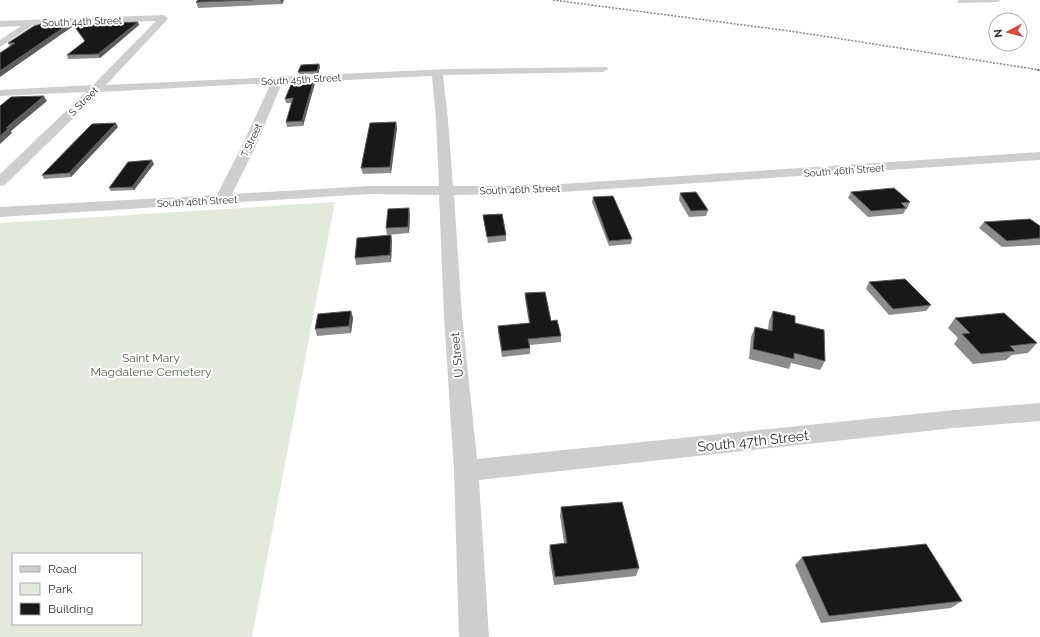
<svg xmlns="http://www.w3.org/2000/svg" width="1040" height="637" font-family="Raleway,sans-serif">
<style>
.green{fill:#e2e9dd;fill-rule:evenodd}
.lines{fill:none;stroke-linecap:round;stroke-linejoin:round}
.street{fill:#cecece;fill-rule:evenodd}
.rail-far1{stroke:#868686;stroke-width:1.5;stroke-dasharray:2 1.5;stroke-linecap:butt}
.rail{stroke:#868686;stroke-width:2;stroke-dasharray:2.5 2;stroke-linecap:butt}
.wall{fill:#8c8c8c}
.shaded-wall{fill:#5d5d5d}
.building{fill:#181818;stroke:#5d5d5d}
.labels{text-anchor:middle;stroke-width:4;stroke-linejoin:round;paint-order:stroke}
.far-street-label{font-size:10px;fill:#313131;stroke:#fff}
.street-label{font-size:12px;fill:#313131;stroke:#fff}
.park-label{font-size:12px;fill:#4e6a40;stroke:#fff}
.near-street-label{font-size:14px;fill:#313131;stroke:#fff}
</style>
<rect width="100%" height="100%" fill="#fff"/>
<!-- green -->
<path class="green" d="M335,202L252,637H0V223ZM13,554H141V624H13Z"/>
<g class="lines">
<!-- street -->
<path class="street" d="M958,0H1001L997,2L961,3H958Z
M164,15L168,18L167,20L106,85L447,69L607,67L608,69L603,72L443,75L448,120L453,186H532L1040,152V160L532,194L454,195L462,316L477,459L954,410L1040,403V421L954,428L479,480L489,637H459L454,471L444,316L439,195L369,194L0,217V207L217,195L241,148L271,83L100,92L5,185L0,186V174L86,92L0,96V90L93,85L156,21L33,25L0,47V40L21,26L0,27V21ZM432,76L436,120L439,186H369L232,194L255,148L282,83Z"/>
<!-- rail-far1 -->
<path class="rail-far1" d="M553,0L797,32L1040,70"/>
<!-- rail -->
<path class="rail" d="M1037,70H1040"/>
</g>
<!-- wall -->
<path class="wall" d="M198,0H284L282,4L198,8L196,2Z
M138,22L139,25L100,58L68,59L67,55L85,41L74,27L73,24Z
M70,23L72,27L10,46L8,43Z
M319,64L320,67L318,74H299L298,72Z
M314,79L315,83L303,126L287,127L286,122L292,103H286L285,99Z
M396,122L397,128L391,173L363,174L361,168Z
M118,127L71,177L44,179L42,175Z
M154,164L134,190L111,191L109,188Z
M851,192L910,202L907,209H906L903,214L868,217L848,198Z
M680,193L708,210L706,216L689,217L679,200Z
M593,197L632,239L631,244L609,246L592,202Z
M410,215L409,233L387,235L386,228Z
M483,215L506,235V241L488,243L484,222Z
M984,222L1040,226V245L1002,247L979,228Z
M391,235L392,241L391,262L356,265L355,258Z
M869,282L931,305L926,311L889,315L866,289Z
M525,293L551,321L561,336V342L530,345V354L502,357L498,332V326L529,323L525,299Z
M351,311L353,318L351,333L317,336L315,329Z
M773,311L795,323L825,361L820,370L791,363L789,369L749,359L751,337L755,327L768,330L769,321Z
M955,318L1037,343L1028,353L1012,355L1006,360L973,364L954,344L958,338L948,328Z
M561,507L639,568L636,576L554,585L549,553L550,545L564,543L560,516Z
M802,557L962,601L951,608L821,623L795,565Z"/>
<!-- shaded-wall -->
<path class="shaded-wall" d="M280,0H284L282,4Z
M138,22L139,25L100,58L98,54Z
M70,23L72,27L0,77V71Z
M319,64L320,67L318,74L317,71Z
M314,79L315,83L303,126L302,121Z
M44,96L47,101L11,131L12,133L0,144V136L6,128Z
M396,122L397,128L391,173L390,167Z
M116,123L118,127L71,177L69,173Z
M152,160L154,164L134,190L132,187Z
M409,208L410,215L409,233L408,227Z
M391,235L392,241L391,262L390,255Z
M351,311L353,318L351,333L349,326Z"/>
<!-- building -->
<path class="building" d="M198,0H253L196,2Z
M138,22L98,54L67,55L85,41L73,24Z
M70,23L0,71V53L15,43H8L34,26L41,24Z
M319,64L317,71L298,72L301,65Z
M314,79L302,121L286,122L293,98L285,99L293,80Z
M44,96L6,128H9L0,136V106L11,97Z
M396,122L390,167L361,168L370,123Z
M116,123L69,173L42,175L92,124Z
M152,160L132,187L109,188L128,162Z
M894,188L910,202L901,203L906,208L871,211L851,192Z
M696,192L708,210L691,211L680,193Z
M613,196L632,239L609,241L593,197Z
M409,208L408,227L386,228L388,209Z
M502,214L506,235L487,237L483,215Z
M1030,219L1040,226V238L1007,241L984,222Z
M391,235L390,255L355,258L357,238Z
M905,279L931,305L893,309L869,282Z
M545,292L551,321L557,320L561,336L528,339L530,348L502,351L498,326L530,323L525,293Z
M351,311L349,326L315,329L318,314Z
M773,311L795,316V323L824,330L825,361L794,353V359L753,349L755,327L772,331Z
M1004,313L1037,343L1010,346L1015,351L981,354L962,334L970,333L955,318Z
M622,502L639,568L555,577L550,545L567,543L561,507Z
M926,544L962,601L829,616L802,557Z"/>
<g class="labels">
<!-- far-street labels -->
<g class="far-street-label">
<text transform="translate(82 21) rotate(-2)" y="4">South 44th Street</text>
<text transform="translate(301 79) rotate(-3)" y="4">South 45th Street</text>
<text transform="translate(83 101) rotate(-45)" y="4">S Street</text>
<text transform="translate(251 140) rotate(-65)" y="4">T Street</text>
<text transform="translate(844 170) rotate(-4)" y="4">South 46th Street</text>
<text transform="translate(520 189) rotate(-2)" y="4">South 46th Street</text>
<text transform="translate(197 201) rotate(-3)" y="4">South 46th Street</text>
</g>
<!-- street labels -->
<g class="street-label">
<text transform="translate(457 355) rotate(-95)" y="4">U Street</text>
</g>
<!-- park labels -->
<g class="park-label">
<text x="151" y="362">Saint Mary<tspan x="151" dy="14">Magdalene Cemetery</tspan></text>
</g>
<!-- near-street labels -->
<g class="near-street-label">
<text transform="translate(753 441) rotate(-6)" y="5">South 47th Street</text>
</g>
</g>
<!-- legend -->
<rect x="12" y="553" width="130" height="72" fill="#ffffff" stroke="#adadad"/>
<rect x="20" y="566" width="20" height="6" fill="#cecece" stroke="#adadad"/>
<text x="48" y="573" font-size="12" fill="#313131">Road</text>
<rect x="20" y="583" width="20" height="12" fill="#e2e9dd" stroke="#adadad"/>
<text x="48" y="593" font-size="12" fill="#313131">Park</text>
<rect x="20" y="603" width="20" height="12" fill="#181818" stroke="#adadad"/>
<text x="48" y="613" font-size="12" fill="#313131">Building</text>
<!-- north arrow -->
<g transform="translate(1008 32) rotate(263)"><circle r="19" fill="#ffffff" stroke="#adadad"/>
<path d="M0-3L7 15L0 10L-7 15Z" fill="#db4a40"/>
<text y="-6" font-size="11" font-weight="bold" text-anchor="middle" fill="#313131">N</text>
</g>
</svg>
